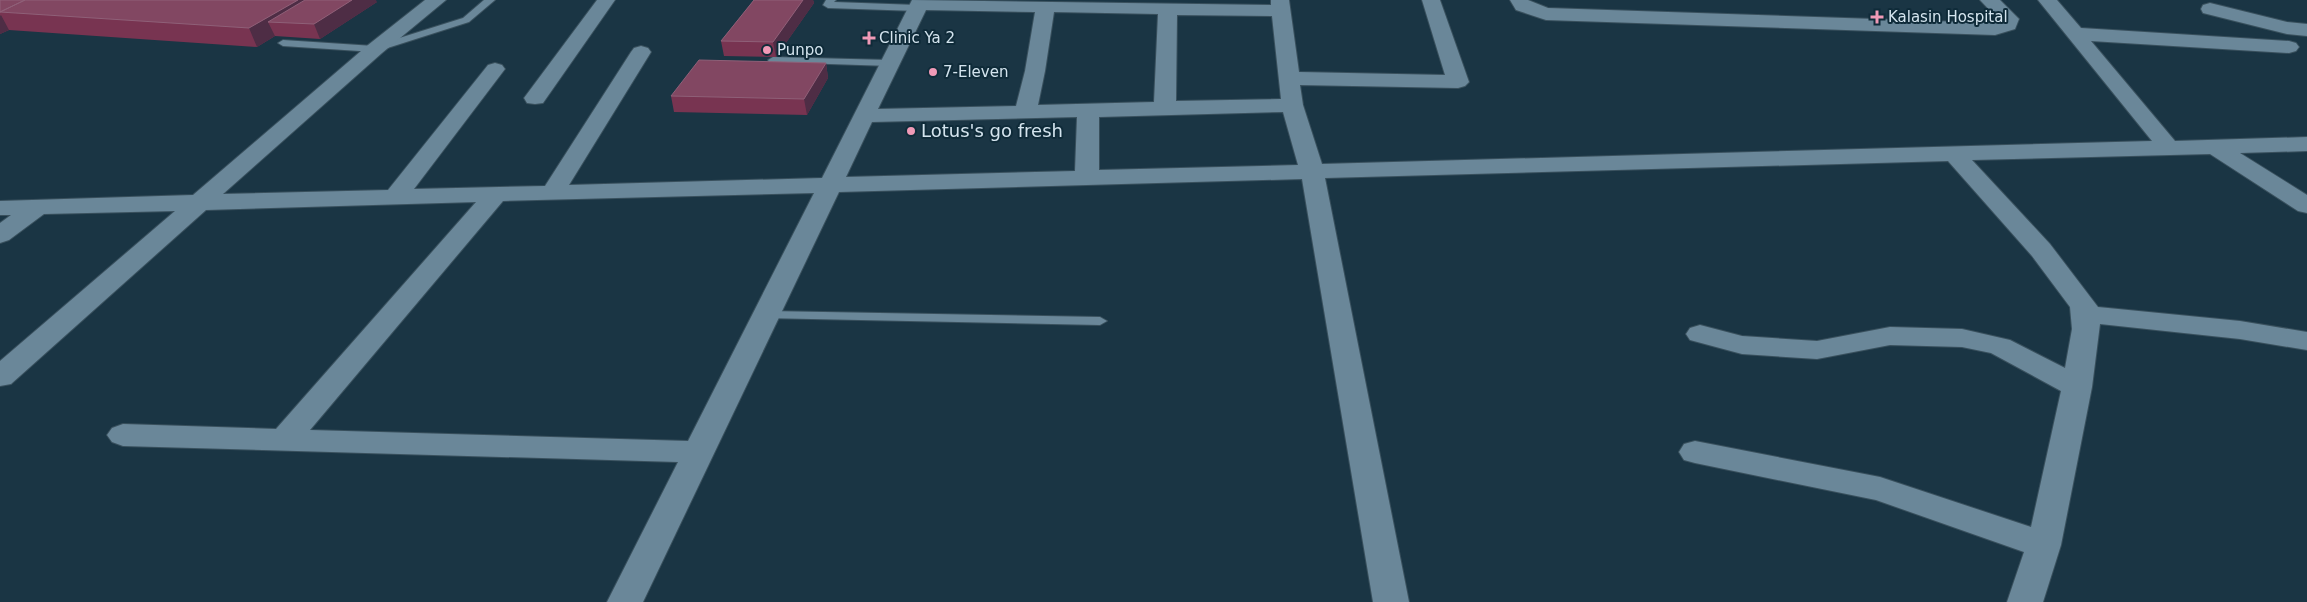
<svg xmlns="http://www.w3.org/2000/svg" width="2307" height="602" font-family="'DejaVu Sans',sans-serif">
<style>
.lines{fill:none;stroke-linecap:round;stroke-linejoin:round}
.lane-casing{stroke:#39505d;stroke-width:2}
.street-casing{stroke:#39505d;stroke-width:2}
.lane{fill:#6a8799;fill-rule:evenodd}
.street{fill:#6a8799;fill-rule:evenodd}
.wall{fill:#783451}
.shaded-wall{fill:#4e2d45}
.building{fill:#824762;stroke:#8f6078}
.poi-dot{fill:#f09ab7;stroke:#0f2b39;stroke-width:2}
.labels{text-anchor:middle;stroke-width:4;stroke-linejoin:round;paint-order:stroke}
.far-poi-label{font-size:15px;fill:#d4e4ee;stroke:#0f2b39;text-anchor:start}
.poi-label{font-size:18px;fill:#d4e4ee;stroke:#0f2b39;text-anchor:start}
</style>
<rect width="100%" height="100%" fill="#1a3544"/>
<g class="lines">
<!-- lane casing -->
<g class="lane-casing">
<path id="lane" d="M484,0H495L469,22L375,52L283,46L278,43L283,40L374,46L463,18Z
M826,0H836L834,2L917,5L922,8L917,11L828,8L823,5Z
M773,57L890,60L895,63L890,66L769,62L768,60Z
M768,311L1100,317L1107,321L1100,325L763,318L761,315L763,312Z"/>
</g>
<!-- street casing -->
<g class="street-casing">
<path id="street" d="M425,0H446L382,53L223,194L388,190L488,65L495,63L502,65L505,69L414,189L545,186L631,52L634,48L641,46L648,48L651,52L569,185L822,178L912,0L1271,5V0H1289L1299,72L1445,75L1422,0H1440L1469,82L1465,86L1458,88L1300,85L1303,105L1322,164L2152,141L2038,0H2057L2081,28L2289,41L2296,43L2299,47L2296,51L2289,53L2091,41L2175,141L2307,137V151L2240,153L2307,195V213L2298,211L2210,154L1972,160L2050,244L2098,307L2240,321L2307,332V350L2240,339L2100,324L2092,387L2061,545L2043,602H2007L2024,552L1876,500L1695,463L1684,460L1679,452L1684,444L1695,441L1880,477L2031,527L2061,391L1991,353L1962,347L1890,345L1817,359L1742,354L1690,340L1686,334L1690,328L1700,325L1742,336L1817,341L1890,327L1962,329L2010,340L2065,368L2072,329L2070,307L2032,256L1948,161L1325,178L1409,602H1373L1302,179L839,192L643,602H607L678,462L123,446L112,442L107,435L112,428L123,424L276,429L476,202L206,210L11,384L0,386V361L175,211L44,214L9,240L0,243V223L11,215H0V201L193,195L368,45ZM926,10L1035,12L1025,71L1016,106L878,109ZM1054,12L1158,14L1154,102L1038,105L1045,71ZM1177,15L1272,16L1281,99L1176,101ZM1283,112L1298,165L1099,170V117ZM1077,117L1075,171L846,177L872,122ZM814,193L688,441L310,430L503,201Z
M597,0H615L543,103L535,104L527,103L524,98Z
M1510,0H1528L1548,8L1994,23L1999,20L1980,0H2000L2019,19L2015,29L1995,35L1546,20L1516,10Z
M2210,3L2287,22L2307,24V36L2287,34L2203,13L2201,9L2203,5Z"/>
</g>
<!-- lane -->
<use href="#lane" class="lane"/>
<!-- street -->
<use href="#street" class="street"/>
</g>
<!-- wall -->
<path class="wall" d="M0,0L377,2L320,39L275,36L257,47L9,30L0,34Z
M754,0H813L814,3L776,57L724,56L721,41Z
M826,63L828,78L807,115L674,112L671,96Z"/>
<!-- shaded-wall -->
<path class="shaded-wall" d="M298,0H335L268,22L275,36L257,47L249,28Z
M352,0H376L377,2L320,39L314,24Z
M803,0H813L814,3L776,57L773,42Z
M1,15L9,30L0,34V16Z
M826,63L828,78L807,115L804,99Z"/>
<!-- building -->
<path class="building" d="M0,0H25L0,12Z
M25,0H298L249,28L0,12Z
M305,0H352L314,24L268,22Z
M754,0H803L773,42L721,41Z
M699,60L826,63L804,99L671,96Z"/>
<!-- markers -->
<g class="poi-dot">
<path d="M1874.5 9.5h5v5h5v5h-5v5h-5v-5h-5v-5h5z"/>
<path d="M866.5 30.5h5v5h5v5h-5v5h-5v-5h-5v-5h5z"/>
<circle cx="767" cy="50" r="5"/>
<circle cx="933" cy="72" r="5"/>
<circle cx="911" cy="131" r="5"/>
</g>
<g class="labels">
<!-- far-poi labels -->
<g class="far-poi-label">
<text x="1888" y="22">Kalasin Hospital</text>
<text x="879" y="43">Clinic Ya 2</text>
<text x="777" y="55">Punpo</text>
<text x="943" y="77">7-Eleven</text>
</g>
<!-- poi labels -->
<g class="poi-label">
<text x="921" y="137">Lotus's go fresh</text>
</g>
</g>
</svg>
